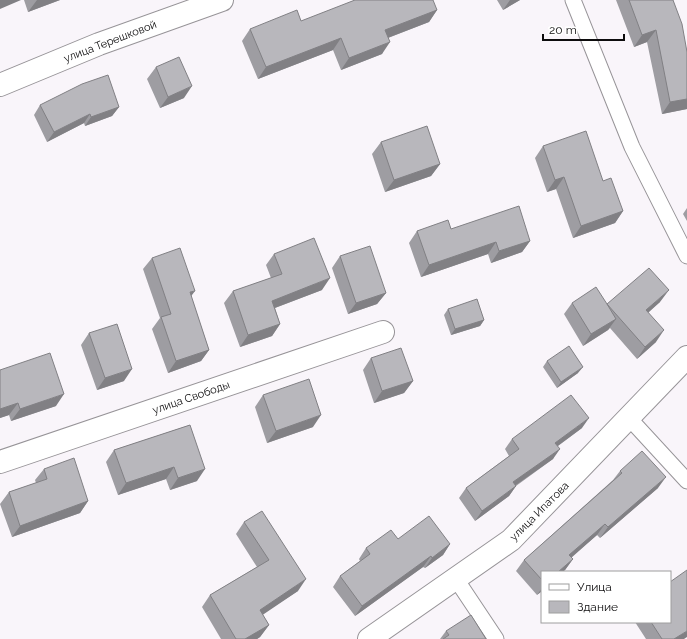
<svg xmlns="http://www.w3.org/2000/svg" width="687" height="639" font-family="Raleway,sans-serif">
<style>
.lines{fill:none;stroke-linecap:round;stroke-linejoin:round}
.lane-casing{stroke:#979498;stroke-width:17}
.street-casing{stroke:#979498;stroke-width:24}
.lane{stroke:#fff;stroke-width:15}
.street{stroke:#fff;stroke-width:22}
.wall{fill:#9e9da2}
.shaded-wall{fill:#818084}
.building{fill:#b8b7bc;stroke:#818084}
.labels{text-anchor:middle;stroke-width:4;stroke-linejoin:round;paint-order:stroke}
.street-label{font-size:11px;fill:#0d0c0d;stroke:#fff}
</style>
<rect width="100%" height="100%" fill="#f9f5fa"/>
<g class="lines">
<!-- lane casing -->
<g class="lane-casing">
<path id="lane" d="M573,0L632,147L687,256
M629,418L687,481
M456,579L496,639"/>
</g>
<!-- street casing -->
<g class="street-casing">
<path id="street" d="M0,85L99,44L222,0
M0,462L383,332
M369,639L511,540L687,357"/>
</g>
<!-- lane -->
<use href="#lane" class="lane"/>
<!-- street -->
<use href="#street" class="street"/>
</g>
<!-- wall -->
<path class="wall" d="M24,0H60L28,12Z
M497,0H520L503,10Z
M616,0H673L687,52V109L662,114L647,42L634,47Z
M437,10L429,22L388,38L382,54L341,70L333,50L258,79L242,41L250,29L301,21Z
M156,67L184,98L160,108L147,79Z
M40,105L119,107L112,116L85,126L84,123L47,142L34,115Z
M381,142L440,164L431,176L385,192L372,154Z
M543,146L603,181L623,211L615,223L573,238L556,189L547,192L535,158Z
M687,208V221L683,214Z
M451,229L530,241L522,252L491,263L488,254L421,277L409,243L417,231Z
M274,254L322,290L275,308L280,324L272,336L240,347L224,303L233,291L271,278L266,265Z
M340,256L386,293L377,304L348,314L332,268Z
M152,258L191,296L209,350L201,361L168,373L152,329L160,318L143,269Z
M660,302L648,312L656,342L637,359L610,328L608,330L583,346L564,314L572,303L607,304Z
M448,309L484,320L480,326L451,335L444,315Z
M89,333L124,381L97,390L81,345Z
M371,358L413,381L404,393L374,403L363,370Z
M547,361L578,373L557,388L543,367Z
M0,370L56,406L11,421L9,415L0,418Z
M263,395L313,427L267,443L255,407Z
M190,425L197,481L170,490L166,479L118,495L106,462L114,450Z
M582,428L558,446L553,459L516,486L509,496L475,521L459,498L466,488L509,456L505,449L512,439Z
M44,469L88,501L80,513L12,537L0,504L9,492L36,483L35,480Z
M620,471L658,488L600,538L597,535L571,557L573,559L565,570L542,572V591L537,595L516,571L524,560L613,480Z
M244,522L298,591L262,614L269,625L260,637L257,639H221L202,607L210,595L257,567L236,534Z
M398,539L450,544L443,555L425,568L423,567L355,616L333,587L340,576L360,561L359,559L366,548Z
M635,622H670L684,639H646Z
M446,631L486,639H440Z"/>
<!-- shaded-wall -->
<path class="shaded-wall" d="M0,0H21L0,9Z
M37,0H60L28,12Z
M510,0H520L503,10Z
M437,10L429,22L377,42L385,30Z
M656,30L647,42L634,47L642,35Z
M341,38L333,50L258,79L266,67Z
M390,42L382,54L341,70L349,58Z
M192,86L184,98L160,108L168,97Z
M687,99V109L662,114L670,102Z
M119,107L112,116L85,126L91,117Z
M90,114L84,123L47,142L54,132Z
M440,164L431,176L385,192L394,180Z
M564,177L556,189L547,192L555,180Z
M623,211L615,223L573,238L581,226Z
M530,241L522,252L491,263L499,251Z
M496,242L488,254L421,277L429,265Z
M330,278L322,290L264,312L272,301Z
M669,290L660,302L638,322L646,310Z
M195,291L186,303L190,292Z
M386,293L377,304L348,314L356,303Z
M616,319L608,330L583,346L591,334Z
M484,320L480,326L451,335L455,329Z
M280,324L272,336L240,347L248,335Z
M664,330L656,342L637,359L645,347Z
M209,350L201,361L168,373L176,361Z
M583,367L578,373L557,388L561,382Z
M132,369L124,381L97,390L105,378Z
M413,381L404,393L374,403L382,391Z
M64,394L56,406L11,421L20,409Z
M18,403L9,415L0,418V409Z
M321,415L313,427L267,443L276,431Z
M589,418L582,428L548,453L555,443Z
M560,449L553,459L506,492L513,482Z
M174,467L166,479L118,495L126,483Z
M205,469L197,481L170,490L178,478Z
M666,477L658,488L600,538L608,527Z
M516,486L509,496L475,521L482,511Z
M88,501L80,513L12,537L20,526Z
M605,524L597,535L562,566L569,555Z
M450,544L443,555L425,568L432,558Z
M431,556L423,567L355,616L362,606Z
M573,559L565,570L563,572H558Z
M306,579L298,591L252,622L260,610Z
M542,588V591L537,595Z
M269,625L260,637L257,639H245Z
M687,631V637L684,639H674Z"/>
<!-- building -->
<path class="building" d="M355,0H433L437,10L385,30L390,42L349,58L341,38L266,67L250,29L297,10L301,21Z
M629,0H673L682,24L687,52V99L670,102L656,30L642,35Z
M179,57L192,86L168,97L156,67Z
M108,75L119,107L91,117L90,114L54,132L40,105L82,84Z
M427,126L440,164L394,180L381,142Z
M586,131L603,181L611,178L623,211L581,226L564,177L555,180L543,146Z
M519,206L530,241L499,251L496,242L429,265L417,231L448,220L451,229Z
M314,238L330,278L272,301L280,324L248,335L233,291L282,274L274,254Z
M370,246L386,293L356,303L340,256Z
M180,248L195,291L190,292L209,350L176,361L161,317L171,314L152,258Z
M649,268L669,290L646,310L664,330L645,347L607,304L616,319L591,334L572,303L596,287L607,304Z
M477,299L484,320L455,329L448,309Z
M117,324L132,369L105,378L89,333Z
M569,346L583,367L561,382L547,361Z
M401,348L413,381L382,391L371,358Z
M50,353L64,394L20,409L18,403L0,409V370Z
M309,379L321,415L276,431L263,395Z
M571,395L589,418L555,443L560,449L513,482L516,486L482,511L466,488L519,449L512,439Z
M190,425L205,469L178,478L174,467L126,483L114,450Z
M642,451L666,477L608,527L605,524L569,555L573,559L558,572H542V580L524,560L622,473L620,471Z
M74,458L88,501L20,526L9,492L47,479L44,469Z
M262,511L306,579L260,610L269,625L245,639H236L210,595L269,560L244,522Z
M429,516L450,544L432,558L431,556L362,606L340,576L370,554L366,548L391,530L398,539Z
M687,570V631L674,639H662L651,622H670V582Z
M471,615L486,639H443L449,635L446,631Z"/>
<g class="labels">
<!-- street labels -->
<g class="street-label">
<text transform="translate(110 41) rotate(-21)" y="4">улица Терешковой</text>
<text transform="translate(191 397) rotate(-19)" y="4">улица Свободы</text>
<text transform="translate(539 511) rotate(-45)" y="4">улица Ипатова</text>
</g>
</g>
<!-- legend -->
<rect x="541" y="571" width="130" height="52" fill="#ffffff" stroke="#9e9e9e"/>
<rect x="549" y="584" width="20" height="6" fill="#ffffff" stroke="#9e9e9e"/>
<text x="577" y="591" font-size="12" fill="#0d0c0d">Улица</text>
<rect x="549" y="601" width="20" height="12" fill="#b8b7bc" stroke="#9e9e9e"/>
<text x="577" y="611" font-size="12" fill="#0d0c0d">Здание</text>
<!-- scale -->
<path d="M543 34v6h81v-6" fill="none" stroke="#0d0c0d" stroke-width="2"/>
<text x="549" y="34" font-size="12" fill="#0d0c0d" stroke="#ffffff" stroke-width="3" paint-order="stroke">20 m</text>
</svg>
